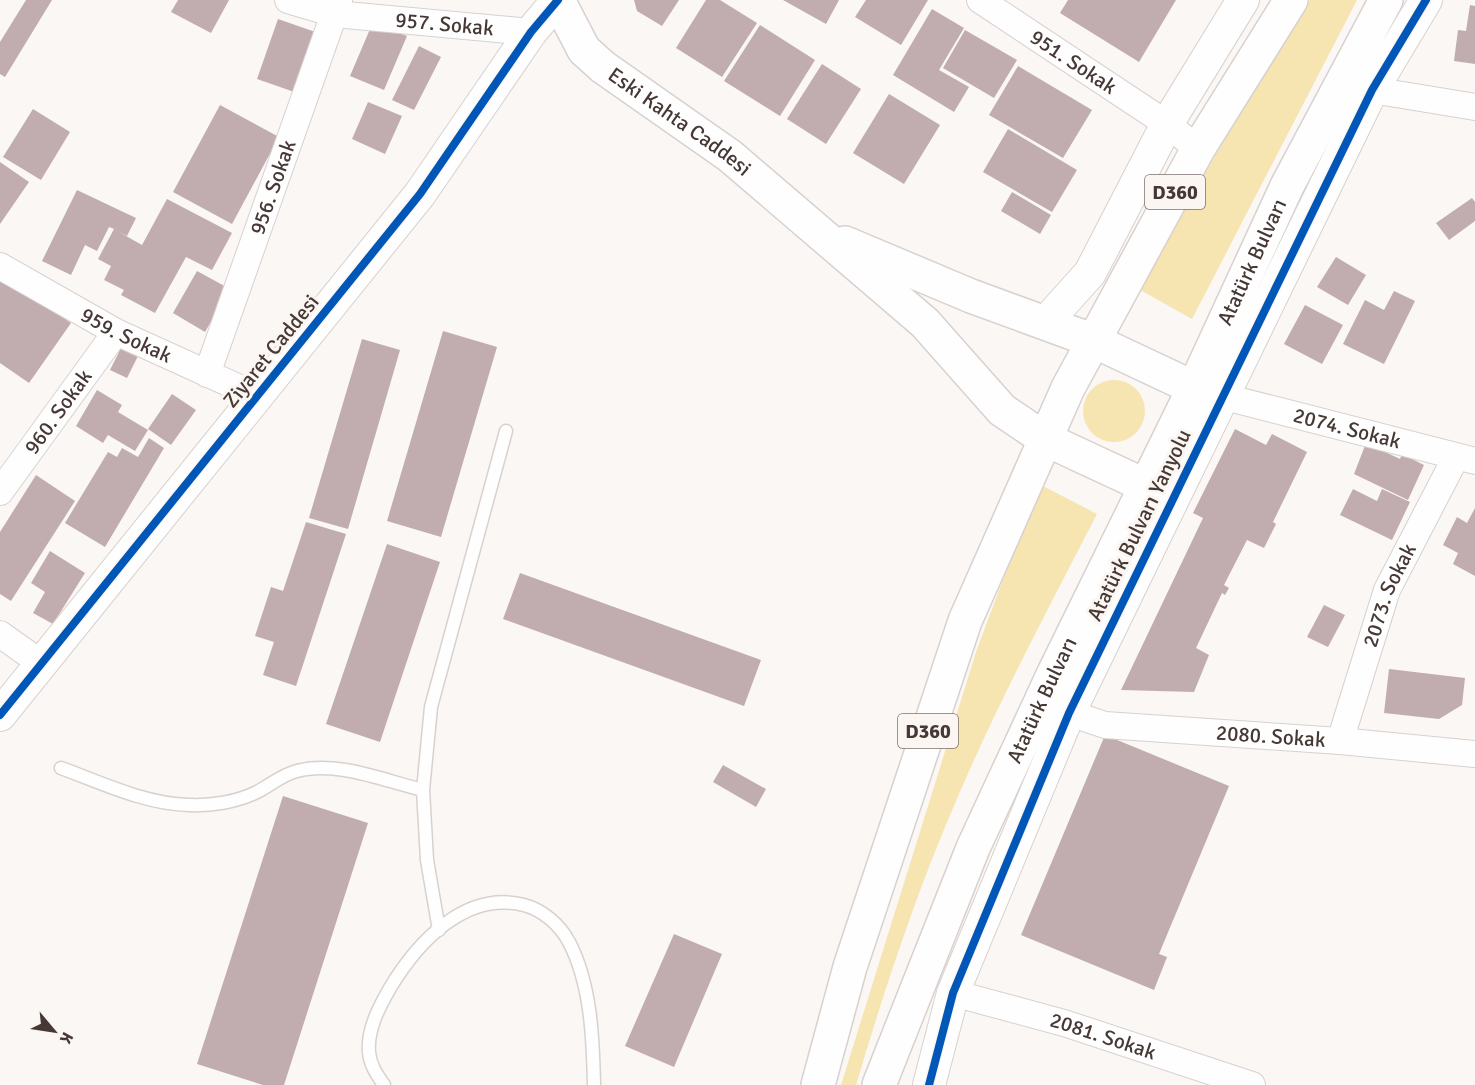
<svg xmlns="http://www.w3.org/2000/svg" width="1475" height="1085" font-family="Signika,sans-serif">
<style>
.green{fill:#f6e4b1}
.building{fill:#c1adaf}
.lines{fill:none;stroke-linecap:round;stroke-linejoin:round}
.service-casing{stroke:#d8d1ce;stroke-width:15}
.minor-casing{stroke:#d8d1ce;stroke-width:28}
.tertiary-casing{stroke:#d8d1ce;stroke-width:34}
.secondary-casing{stroke:#d8d1ce;stroke-width:36}
.trunk-casing{stroke:#d8d1ce;stroke-width:36}
.service{stroke:#fefefe;stroke-width:12}
.minor{stroke:#fefefe;stroke-width:26}
.tertiary{stroke:#fefefe;stroke-width:32}
.secondary{stroke:#fefefe;stroke-width:33}
.trunk{stroke:#fefefe;stroke-width:33}
.cycleway-casing{stroke:#fcf6f3;stroke-width:11}
.cycleway{stroke:#0057b8;stroke-width:8}
.labels{text-anchor:middle;stroke-width:6;stroke-linejoin:round;paint-order:stroke}
.shield{fill:#fcf6f3;stroke:#7d726e;stroke-width:1.5}
.shield-label{font-size:20px;font-weight:bold;fill:#463935}
.street-label{font-size:21px;fill:#463935;stroke:#fcf6f3}
</style>
<rect width="100%" height="100%" fill="#faf7f5"/>
<!-- green -->
<path class="green" d="M1310,0H1357L1192,319L1135,287Z
M1083 411a31 31 0 1 1 62 0a31 31 0 1 1-62 0Z
M1039,484L1097,514C1046,613 993,712 950,815C913,903 883,994 856,1085H841L977,649Z"/>
<!-- building -->
<path class="building" d="M26,0H52L5,77L0,74V42Z
M178,0H229L211,33L171,12Z
M634,0H679L662,26L637,11Z
M706,0H720L757,23L722,77L676,48Z
M783,0H839L826,24Z
M866,0H928L901,45L855,17Z
M1068,0H1176L1139,62L1060,13Z
M1470,5L1475,6V64L1454,61L1458,30L1466,31Z
M932,9L964,28L939,70L969,87L954,112L893,75Z
M278,19L324,35L303,95L257,79Z
M373,22L407,36L384,90L350,76Z
M760,25L815,60L780,116L724,81Z
M965,30L1017,60L994,98L943,68Z
M419,46L441,57L414,110L392,100Z
M822,64L861,89L826,144L787,119Z
M1018,66L1092,110L1063,158L989,115Z
M889,94L940,125L904,184L853,153Z
M368,102L402,116L385,154L352,139Z
M220,105L279,137L232,224L173,192Z
M33,109L70,132L41,180L3,157Z
M1008,129L1077,170L1052,212L983,172Z
M0,162L29,182L0,224Z
M77,190L136,218L127,236L119,232L142,245L167,199L232,233L212,270L186,257L155,313L121,295L124,290L104,280L111,266L98,259L114,229L109,227L97,251L85,245L71,275L42,261Z
M1012,192L1051,215L1040,234L1001,211Z
M1472,198L1475,202V221L1449,240L1436,223Z
M1336,257L1366,275L1348,305L1317,287Z
M197,271L230,289L205,332L173,313Z
M0,273L71,323L29,383L0,363Z
M1394,291L1415,301L1384,364L1343,344L1365,300L1384,310Z
M1305,305L1343,325L1322,364L1284,344Z
M443,331L497,347L441,537L387,521Z
M362,339L400,350L348,529L309,518Z
M122,346L139,354L127,378L110,370Z
M97,390L122,405L118,412L148,430L135,451L108,435L103,443L76,426Z
M172,394L196,410L171,445L148,429Z
M1235,429L1266,445L1272,434L1307,452L1273,522L1276,524L1264,548L1247,540L1224,585L1229,588L1225,595L1222,593L1196,648L1209,655L1194,692L1121,690L1203,518L1193,513Z
M149,438L164,448L105,547L65,523L108,452L117,457L122,448L138,457Z
M1366,443L1400,459L1402,454L1424,465L1408,500L1354,474Z
M36,475L75,501L11,601L0,594V532Z
M1353,489L1377,501L1382,489L1410,502L1392,540L1340,515Z
M1475,508V576L1453,564L1458,553L1443,545L1457,517L1467,523Z
M306,522L346,534L296,686L263,675L274,642L255,636L271,587L283,591Z
M387,544L440,562L380,742L326,724Z
M50,551L85,573L53,624L33,613L45,592L31,583Z
M520,573L761,660L744,706L503,619Z
M1324,605L1345,615L1328,647L1307,637Z
M1389,669L1465,678L1462,705L1439,719L1384,713Z
M1105,735L1229,786L1159,954L1167,957L1154,990L1021,935Z
M723,765L766,789L756,807L713,782Z
M283,796L368,823L284,1085H263L197,1064Z
M674,934L722,954L674,1067L625,1046Z"/>
<g class="lines">
<!-- service casing -->
<g class="service-casing">
<path id="service" d="M61,768C102,783 145,804 189,805C211,806 237,802 257,792C271,785 281,775 297,771C336,760 385,781 423,790
M439,930L427,860L423,790L431,707L506,431
M384,1085C377,1075 370,1065 369,1052C367,1030 379,1007 390,988C417,943 465,890 524,905C543,910 560,925 569,942C591,984 593,1038 594,1085"/>
</g>
<!-- minor casing -->
<g class="minor-casing">
<g id="minor">
<path id="s1" d="M288,0L335,14L531,32"/>
<path id="s2" d="M980,0L1167,124L1198,149"/>
<path d="M1359,77L1372,90L1475,107"/>
<path id="s3" d="M0,266L116,332L257,396"/>
<path id="s4" d="M207,374L339,0"/>
<path id="s5" d="M1221,396L1475,461"/>
<path id="s6" d="M0,492L116,332"/>
<path d="M0,634L42,664"/>
<path id="s7" d="M1069,713L1105,725L1340,741L1475,754"/>
<path id="s8" d="M1340,741L1387,590L1456,457"/>
<path id="s9" d="M953,993L1064,1023L1252,1085"/>
</g>
</g>
<!-- tertiary casing -->
<g class="tertiary-casing">
<path id="tertiary" d="M1045,323L1090,273L1167,124L1243,0
M0,715L420,194L531,32L558,0
M929,1085L953,993L1069,713L1372,90L1426,0"/>
</g>
<!-- secondary casing -->
<g class="secondary-casing">
<g id="secondary">
<path id="s10" d="M558,0L584,50L603,67L730,156L925,323L1002,410L1045,439"/>
<path d="M845,243L971,296L1094,341"/>
</g>
</g>
<!-- trunk casing -->
<g class="trunk-casing">
<g id="trunk">
<path d="M1094,341L1194,388"/>
<path d="M1045,439L1146,486"/>
<path d="M818,1085L850,967L965,621L1068,388L1198,149L1291,0"/>
<path id="s11" d="M879,1085L973,848L1053,675L1194,388L1287,186L1386,0"/>
</g>
</g>
<!-- service -->
<use href="#service" class="service"/>
<!-- minor -->
<use href="#minor" class="minor"/>
<!-- tertiary -->
<use href="#tertiary" class="tertiary"/>
<!-- secondary -->
<use href="#secondary" class="secondary"/>
<!-- trunk -->
<use href="#trunk" class="trunk"/>
<!-- cycleway casing -->
<g class="cycleway-casing">
<path id="cycleway" d="M0,715L420,194L531,32L558,0
M929,1085L953,993L1069,713L1372,90L1426,0"/>
</g>
<!-- cycleway -->
<use href="#cycleway" class="cycleway"/>
</g>
<g class="labels">
<!-- shield labels -->
<g class="shield">
<rect x="1145" y="175" width="60" height="34" rx="4.5"/>
<rect x="898" y="714" width="60" height="34" rx="4.5"/>
</g>
<g class="shield-label">
<text x="1175" y="199">D360</text>
<text x="928" y="738">D360</text>
</g>
<!-- street labels -->
<g class="street-label">
<text dy="7" stroke="none"><textPath href="#s1" startOffset="159">957. Sokak</textPath></text>
<text dy="7" stroke="none"><textPath href="#s2" startOffset="112">951. Sokak</textPath></text>
<text dy="7" stroke="none"><textPath href="#s10" startOffset="176">Eski Kahta Caddesi</textPath></text>
<text dy="7" stroke="none"><textPath href="#s4" startOffset="198">956. Sokak</textPath></text>
<text dy="7" stroke="none"><textPath href="#s11" startOffset="904">Atatürk Bulvarı</textPath></text>
<text dy="7" stroke="none"><textPath href="#s3" startOffset="144">959. Sokak</textPath></text>
<text transform="translate(271 351) rotate(-51)" y="7">Ziyaret Caddesi</text>
<text dy="7" stroke="none"><textPath href="#s6" startOffset="99">960. Sokak</textPath></text>
<text dy="7" stroke="none"><textPath href="#s5" startOffset="130">2074. Sokak</textPath></text>
<text transform="translate(1139 525) rotate(-64)" y="7">Atatürk Bulvarı Yanyolu</text>
<text dy="7" stroke="none"><textPath href="#s8" startOffset="154">2073. Sokak</textPath></text>
<text dy="7" stroke="none"><textPath href="#s11" startOffset="418">Atatürk Bulvarı</textPath></text>
<text dy="7" stroke="none"><textPath href="#s7" startOffset="204">2080. Sokak</textPath></text>
<text dy="7" stroke="none"><textPath href="#s9" startOffset="156">2081. Sokak</textPath></text>
</g>
</g>
<!-- north arrow -->
<g transform="translate(54 1031) rotate(119)" stroke="#fcf6f3" stroke-width="4.5" paint-order="stroke">
<path d="M0-4.5L10 22L0 15L-10 22Z" fill="#463935"/>
<text y="-9" font-size="16" font-weight="bold" text-anchor="middle" fill="#463935">K</text>
</g>
</svg>
